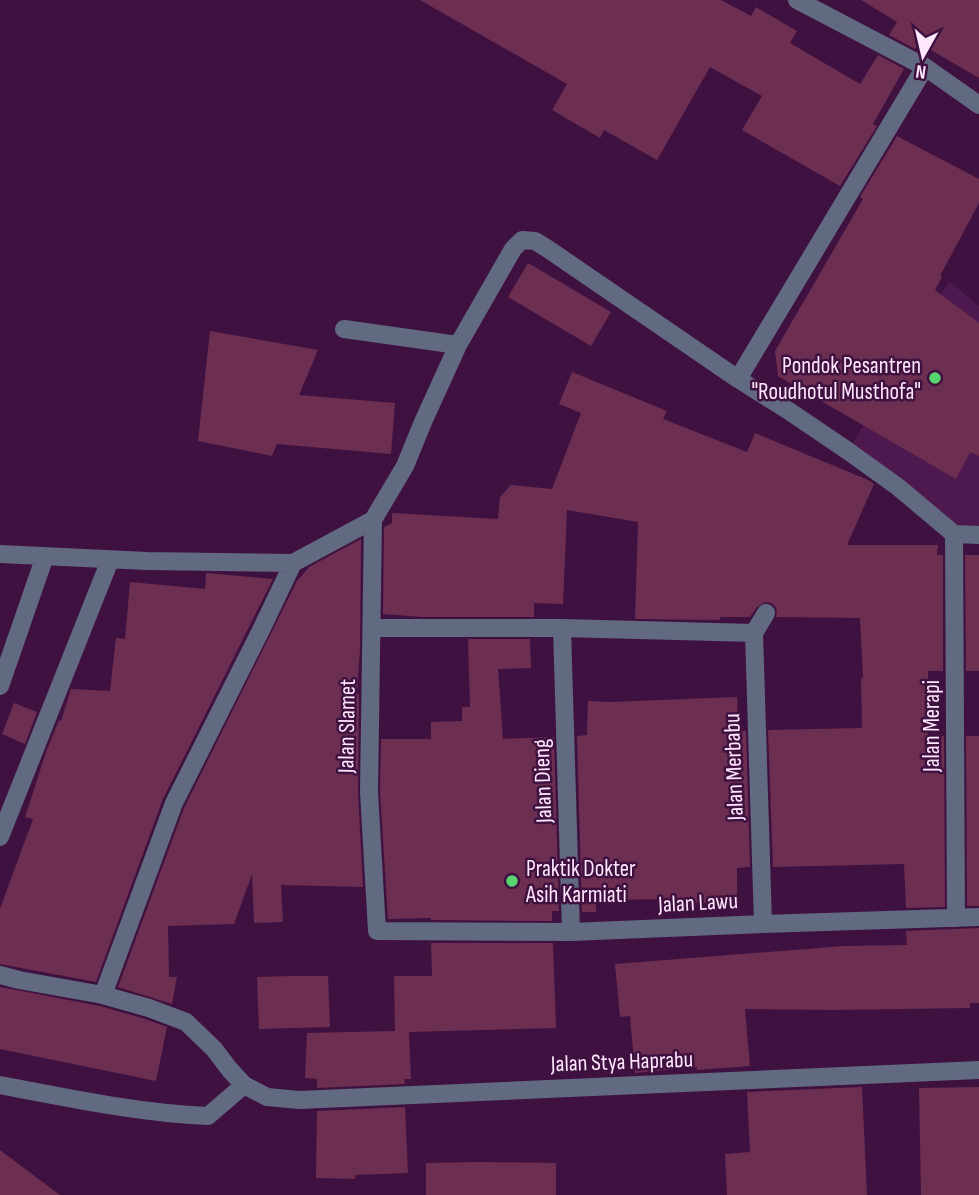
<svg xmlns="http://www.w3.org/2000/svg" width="979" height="1195" font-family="'Sofia Sans Condensed',sans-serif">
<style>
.built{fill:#4e194e}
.building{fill:#6c2f52}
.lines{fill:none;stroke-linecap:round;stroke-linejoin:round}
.minor{stroke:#616a81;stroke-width:18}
.poi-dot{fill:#59d56f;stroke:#3f1140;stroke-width:2.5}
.labels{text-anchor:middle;stroke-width:5;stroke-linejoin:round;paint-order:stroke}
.poi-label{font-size:23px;fill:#fee7fd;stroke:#3f1140;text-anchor:end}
.street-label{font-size:23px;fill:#fee7fd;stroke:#3f1140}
</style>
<rect width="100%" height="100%" fill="#3f1140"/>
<!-- built -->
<path class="built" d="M949,281L979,306V535L954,534L848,451Z"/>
<!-- building -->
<path class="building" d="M420,0H721L751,16L756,7L797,31L790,43L860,84L878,55L904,69L873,124L877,126L840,186L742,130L762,96L710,67L657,160L604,130L600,138L552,110L567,84Z
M861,0H979V78L919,43L915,49L889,35L897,22Z
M897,136L979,179V203L940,276L942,277L935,290L979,323V456L970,452L956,479L778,376L775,351L863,199L860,197Z
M528,263L611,312L591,346L508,297Z
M210,331L318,350L299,395L395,403L391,454L277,444L272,456L198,441Z
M572,372L667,411L663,419L747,452L755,433L868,480L874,484L847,545H938L937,555H943V671H928V736H944L945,907L906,908L904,864L773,867L768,730L862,728L861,678H863L860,618L776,617L777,613L776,607L771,603L766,602L757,607L750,617H720V620L635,619L638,522L567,510L563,604L534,603V617H423L383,614L384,527L392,523V513L498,519L500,497L511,485L552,489L581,413L559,404Z
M361,539L360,650L357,694H359L358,792L363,887L281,885L283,922L254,923L252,874L234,924L168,926L169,977H177L172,1004L118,987L184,808L297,581L309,567Z
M965,555H979V671H966Z
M206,573L273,579L163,799L96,982L0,964V909L33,819L25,817L46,752L59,720L61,721L71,689L110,691L116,638L125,639L130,582L205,589Z
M468,639H530L531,668L498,669L503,739L554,737L559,911H552V921L431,920V918L388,919L380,792L381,739H431V722L462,721V707H470Z
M737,697L738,731H746L750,867L737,868V903H680V899L596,900V912H582L577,736L587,735L588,701L609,702Z
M14,703L37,712L25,744L2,734Z
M966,736H979V906H967Z
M979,928V1003H970V1008L833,1010L745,1009L750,1066L697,1070V1067L635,1073L630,1016L620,1017L615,964L844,946L907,945L906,931Z
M431,943H553L556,1028L409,1032L411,1079H404L405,1084L317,1088V1079L305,1078L307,1033L395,1031L394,976H432Z
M293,976H328L330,1027L259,1029L257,977Z
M0,987L100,1006L145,1019L167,1027L156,1081L0,1049Z
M862,1087L867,1195H727L725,1154L750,1152L747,1092Z
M979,1087V1195H921L919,1088Z
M405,1107L408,1173L355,1175V1179L316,1178L317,1111Z
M0,1150L60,1195H0Z
M480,1162L556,1163V1195H426V1163Z"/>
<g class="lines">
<!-- minor -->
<path class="minor" d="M797,0L925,67L979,105
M344,329L458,345
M738,379L925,67
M373,520L369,792L377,931L571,932L763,924L979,917
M954,534L956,918
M0,554L147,561L293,563L373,520L405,466L423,422L458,345L513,249L522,240L535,241L548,249L738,379L789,411L848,451L898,487L954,534L979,535
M372,628H562L754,633
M562,628L571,932
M0,686L45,556
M0,837L110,560
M763,924L754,633L766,613
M0,975L19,980L103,995L149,1008L186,1022L214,1049L230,1070L244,1085L267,1097L299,1100L979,1070
M103,995L174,803L262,628L293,563
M0,1085C69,1098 138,1113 208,1116L244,1085"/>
</g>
<!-- markers -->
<g class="poi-dot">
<circle cx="935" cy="378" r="7"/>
<circle cx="512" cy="881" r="7"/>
</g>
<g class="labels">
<!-- poi labels -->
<g class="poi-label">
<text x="921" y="373">Pondok Pesantren<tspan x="921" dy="26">"Roudhotul Musthofa"</tspan></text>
<text x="526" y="876" text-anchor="start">Praktik Dokter<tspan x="526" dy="26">Asih Karmiati</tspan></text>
</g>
<!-- street labels -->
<g class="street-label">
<text transform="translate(346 726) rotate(-89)" y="8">Jalan Slamet</text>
<text transform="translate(931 726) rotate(-90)" y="8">Jalan Merapi</text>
<text transform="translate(733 767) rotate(-92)" y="8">Jalan Merbabu</text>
<text transform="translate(542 781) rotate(-92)" y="8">Jalan Dieng</text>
<text transform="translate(698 902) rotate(-3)" y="8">Jalan Lawu</text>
<text transform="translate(622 1061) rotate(-2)" y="8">Jalan Stya Haprabu</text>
</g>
</g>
<!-- north arrow -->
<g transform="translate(923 56) rotate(188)" stroke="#3f1140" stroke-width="5" paint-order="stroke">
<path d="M0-5L12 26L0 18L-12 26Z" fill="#fee7fd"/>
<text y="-10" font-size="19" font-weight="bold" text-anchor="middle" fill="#fee7fd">N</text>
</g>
</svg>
